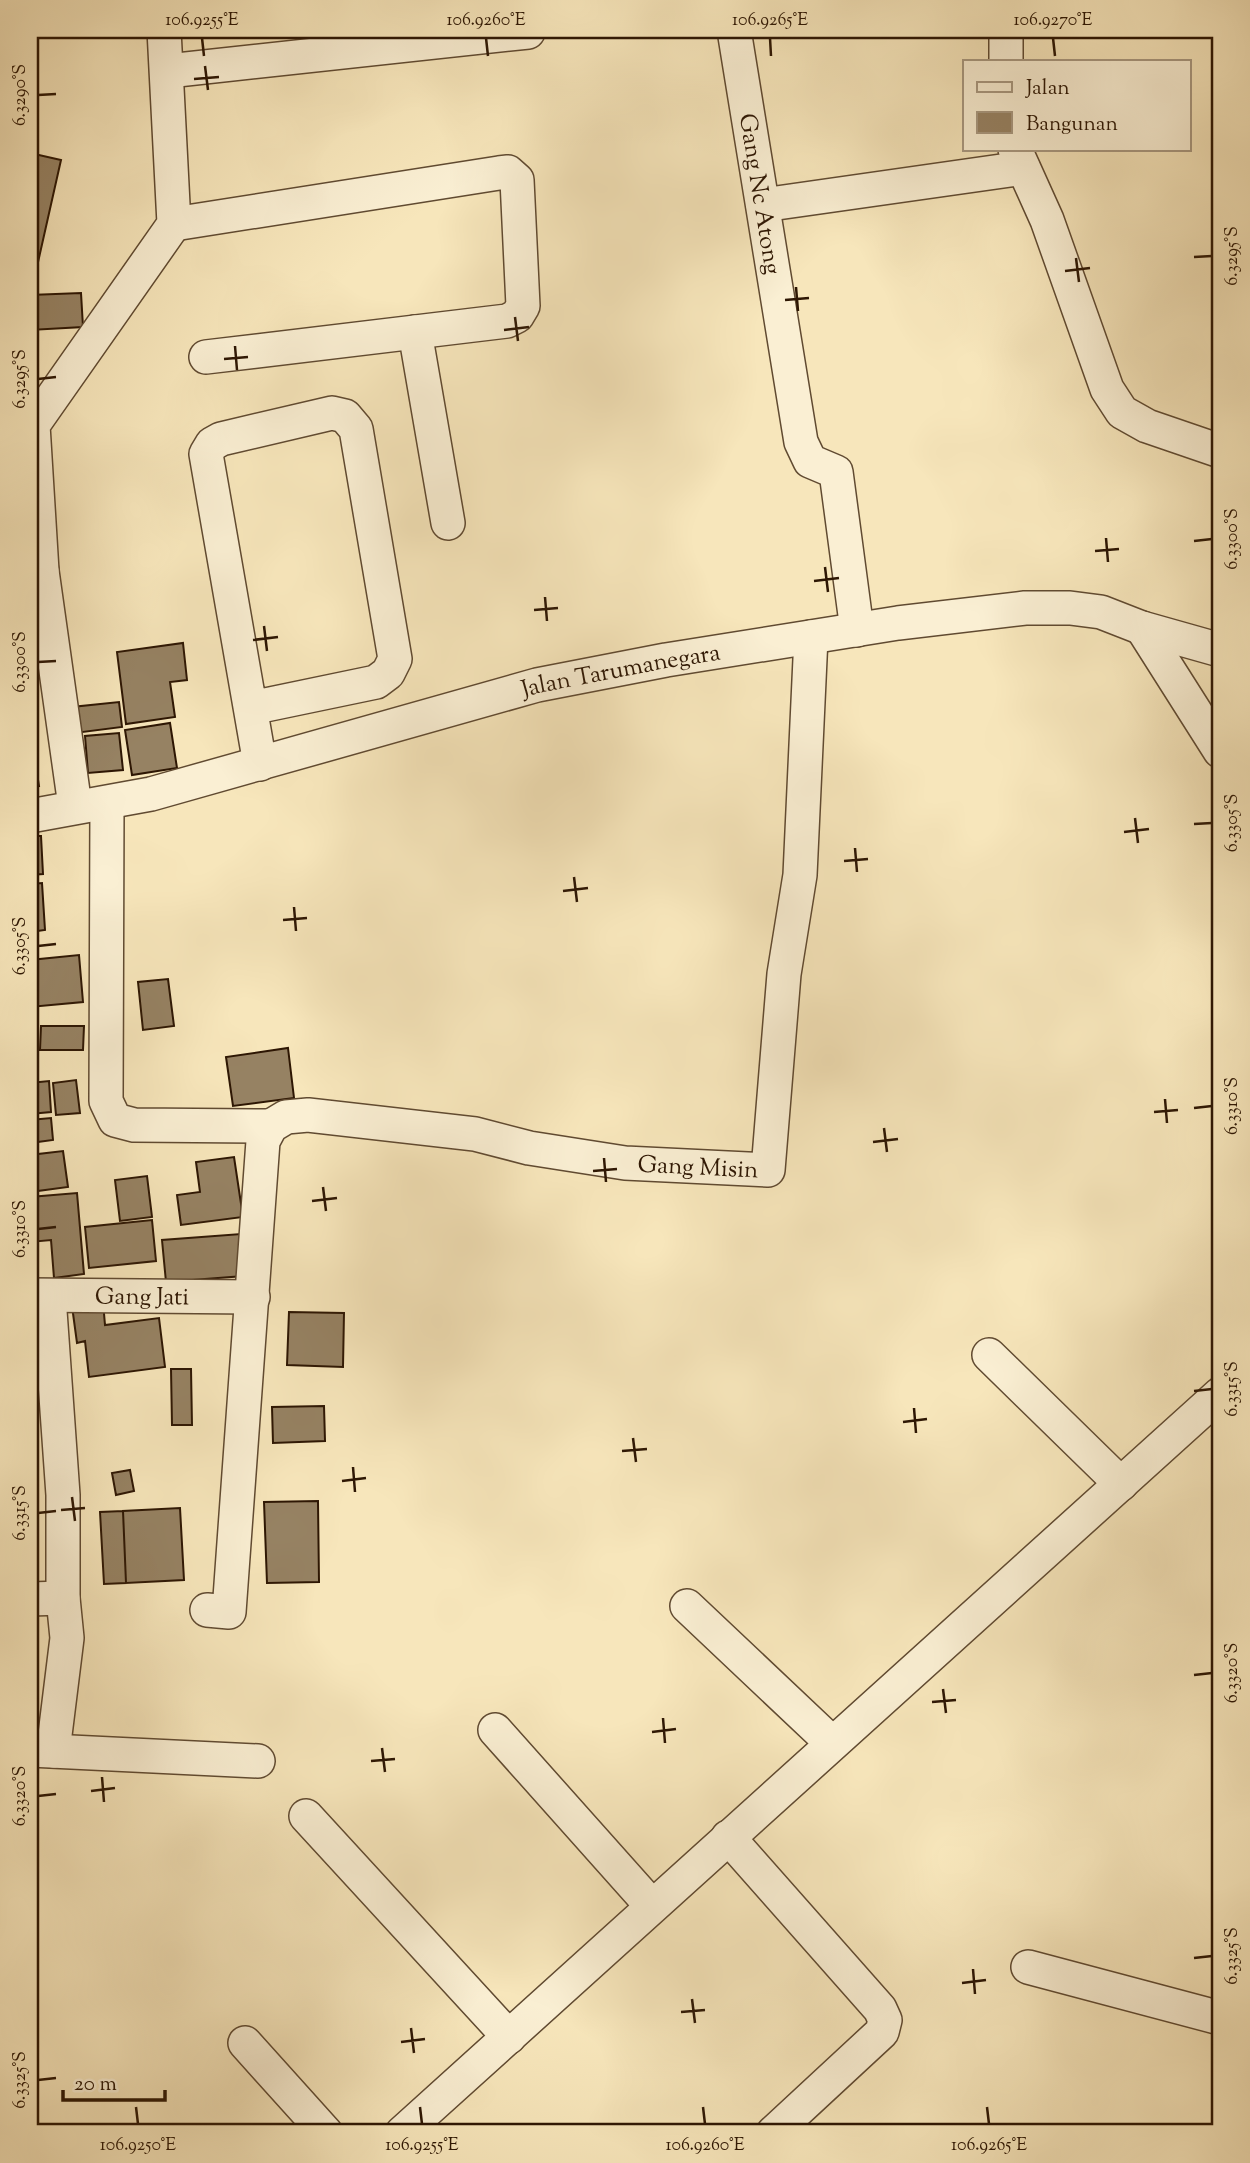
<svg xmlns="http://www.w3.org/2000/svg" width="1250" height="2163" font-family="'Sorts Mill Goudy',serif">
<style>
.building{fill:#968263;stroke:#2d1603;stroke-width:2}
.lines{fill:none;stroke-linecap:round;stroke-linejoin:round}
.minor-casing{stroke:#604a31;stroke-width:36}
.minor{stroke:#faefd3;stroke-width:33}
.ticks{fill:none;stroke:#2d1603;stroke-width:2.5}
.labels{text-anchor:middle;stroke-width:7;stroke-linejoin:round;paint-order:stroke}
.street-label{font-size:24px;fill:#2d1603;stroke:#faefd3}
.neatline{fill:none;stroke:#2d1603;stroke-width:2.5}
.ticks-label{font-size:18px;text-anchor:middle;fill:#2d1603}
</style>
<rect width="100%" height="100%" fill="#f7e6bb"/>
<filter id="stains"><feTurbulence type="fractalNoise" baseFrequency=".00286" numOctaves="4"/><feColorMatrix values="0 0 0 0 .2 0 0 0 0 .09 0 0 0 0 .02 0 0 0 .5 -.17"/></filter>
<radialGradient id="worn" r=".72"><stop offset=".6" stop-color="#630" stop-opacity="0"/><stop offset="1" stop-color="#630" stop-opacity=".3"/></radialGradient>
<!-- building -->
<path class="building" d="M30,153L61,160L34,280L30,279Z
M81,293L83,327L30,330V295Z
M183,643L187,680L170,682L175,717L126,724L117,652Z
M119,702L122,727L75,733L72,707Z
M170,723L177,768L132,775L125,730Z
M119,733L123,770L88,773L85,736Z
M36,767L39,786L30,787V768Z
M30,836H41L43,874L30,875Z
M42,883L45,930L30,932V884Z
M79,955L83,1002L30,1007V960Z
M168,979L174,1026L143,1030L138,982Z
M41,1026H84L83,1050H40Z
M288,1048L294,1098L233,1106L226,1057Z
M76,1080L80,1113L56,1115L53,1083Z
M49,1081L51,1112L30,1114V1083Z
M51,1118L53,1140L30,1143V1120Z
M63,1151L68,1187L30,1192V1155Z
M234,1157L243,1217L181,1225L177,1195L200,1192L196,1162Z
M147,1176L152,1217L120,1221L115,1180Z
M77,1193L84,1274L54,1278L51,1240L30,1242V1197Z
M152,1220L156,1261L89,1268L85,1227Z
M241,1234L244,1276L166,1282L162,1240Z
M103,1302L105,1325L159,1318L165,1367L89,1377L85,1341L77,1343L72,1306Z
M289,1312L344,1313L343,1367L287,1365Z
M171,1369H191L192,1425H172Z
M324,1406L325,1441L273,1443L272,1407Z
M130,1470L134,1491L116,1495L112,1473Z
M318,1501L319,1582L267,1583L264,1502Z
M180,1508L184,1580L126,1583L123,1511Z
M123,1511L126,1583L104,1584L100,1512Z"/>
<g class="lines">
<!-- minor casing -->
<g class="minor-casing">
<g id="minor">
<path id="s1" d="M734,30L801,442L810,461L836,472L857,630"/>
<path d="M1006,30V61"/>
<path d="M168,71L528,32"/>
<path d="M1015,149L1047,220L1107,389L1122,412L1147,426L1220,451"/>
<path d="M763,205L1023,168"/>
<path d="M174,224L499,173L508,172L517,180L523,306L517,316L507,321L206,357"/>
<path d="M415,332L448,523"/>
<path d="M42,571L75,806"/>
<path d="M30,572L42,571L33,425L174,224L164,30"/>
<path d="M1142,628L1220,751"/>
<path d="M251,708L376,682L388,673L395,659L356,429L345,416L332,413L221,439L212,444L206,454L260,764"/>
<path d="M107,803L106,1101L115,1120L134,1125L271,1126"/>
<path id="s2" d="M30,816L151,794L537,685L666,660L898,623L1025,608H1070L1101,612L1142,628L1220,650"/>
<path id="s3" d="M30,1295L253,1297"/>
<path d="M49,1297L63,1495V1598L67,1638L53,1751"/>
<path d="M989,1355L1121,1484"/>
<path d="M30,1599L63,1598"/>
<path d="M687,1606L832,1743"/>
<path id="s4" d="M207,1610L229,1612L263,1141L271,1126L286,1117L308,1115L475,1134L529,1148L625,1163L768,1170L784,974L800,875L811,637"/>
<path d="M495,1730L651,1905"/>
<path d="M30,1750L258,1761"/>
<path d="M306,1816L509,2037"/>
<path d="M728,1837L880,2009L885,2020L882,2032L773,2133"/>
<path d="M1028,1967L1220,2018"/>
<path d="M245,2043L326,2133"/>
<path d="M402,2133L1220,1394"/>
</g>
</g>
<!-- minor -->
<use href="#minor" class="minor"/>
</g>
<!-- ticks -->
<path class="ticks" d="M202,38L204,56M486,38L488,56M770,38L771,56M1053,38L1055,56M205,66L208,90M194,79L219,77M38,95L56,94M1194,257L1212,256M1076,258L1079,282M1065,271L1090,268M796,287L798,311M785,300L809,298M515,317L518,341M504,330L529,327M235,346L237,370M224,359L248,357M38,379L56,377M1106,538L1108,562M1194,541L1212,539M1095,551L1119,549M825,567L828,592M814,581L839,578M545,597L547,621M534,610L558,608M264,626L267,651M253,640L278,637M38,662L56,661M1135,818L1138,843M1194,824L1212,823M1124,832L1149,829M855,848L857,872M844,861L868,859M574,877L577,902M563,891L588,888M294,907L296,931M283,920L307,918M38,946L56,944M1165,1099L1167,1123M1194,1108L1212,1106M1154,1112L1178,1110M884,1128L887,1152M873,1142L898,1139M604,1158L606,1182M593,1171L617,1169M323,1187L326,1211M312,1201L337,1198M38,1229L56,1227M1194,1391L1212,1389M914,1408L916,1433M903,1422L927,1419M633,1438L636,1462M622,1451L647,1449M353,1467L355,1492M342,1481L366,1478M72,1497L75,1521M61,1510L85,1508M38,1513L56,1511M1194,1675L1212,1673M943,1689L946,1713M932,1702L956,1700M663,1718L665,1743M652,1732L676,1729M382,1748L385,1772M371,1761L395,1759M102,1777L104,1802M91,1791L115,1788M38,1796L56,1794M1194,1958L1212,1956M973,1969L975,1994M962,1983L986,1980M692,1999L695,2023M681,2012L705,2010M411,2028L414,2053M401,2042L425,2039M38,2080L56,2078M136,2107L138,2124M420,2107L422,2124M703,2107L705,2124M987,2107L989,2124"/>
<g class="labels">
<!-- street labels -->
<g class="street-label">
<text dy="8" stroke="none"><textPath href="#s1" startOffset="166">Gang Nc Atong</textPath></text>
<text dy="8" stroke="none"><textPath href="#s2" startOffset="609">Jalan Tarumanegara</textPath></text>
<text dy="8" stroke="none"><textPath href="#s4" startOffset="945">Gang Misin</textPath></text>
<text dy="8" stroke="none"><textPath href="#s3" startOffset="112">Gang Jati</textPath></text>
</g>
</g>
<!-- margin -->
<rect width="1250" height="2163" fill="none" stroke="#f7e6bb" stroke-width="77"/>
<!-- legend -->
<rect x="963" y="60" width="228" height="91" fill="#faefd3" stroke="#a89880" stroke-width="2"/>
<rect x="977" y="82" width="35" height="10" fill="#faefd3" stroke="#a89880" stroke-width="2"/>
<text x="1026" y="94" font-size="21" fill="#2d1603">Jalan</text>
<rect x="977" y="112" width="35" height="21" fill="#968263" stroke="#a89880" stroke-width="2"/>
<text x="1026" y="130" font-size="21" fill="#2d1603">Bangunan</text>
<!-- scale -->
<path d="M63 2090v10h102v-10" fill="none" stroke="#2d1603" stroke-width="3.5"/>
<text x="74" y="2090" font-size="21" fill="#2d1603" stroke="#faefd3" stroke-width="5" paint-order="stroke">20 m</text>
<rect x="38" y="38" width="1174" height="2086" class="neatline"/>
<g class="ticks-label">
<text x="202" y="25">106.9255°E</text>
<text x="486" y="25">106.9260°E</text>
<text x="770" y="25">106.9265°E</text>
<text x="1053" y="25">106.9270°E</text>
<text transform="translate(19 95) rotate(-90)" y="6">6.3290°S</text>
<text transform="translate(1231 256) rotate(-90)" y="6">6.3295°S</text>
<text transform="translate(19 379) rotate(-90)" y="6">6.3295°S</text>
<text transform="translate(1231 539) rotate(-90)" y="6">6.3300°S</text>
<text transform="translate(19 662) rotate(-90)" y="6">6.3300°S</text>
<text transform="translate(1231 823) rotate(-90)" y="6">6.3305°S</text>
<text transform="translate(19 946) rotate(-90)" y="6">6.3305°S</text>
<text transform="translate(1231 1106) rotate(-90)" y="6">6.3310°S</text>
<text transform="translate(19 1229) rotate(-90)" y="6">6.3310°S</text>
<text transform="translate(1231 1389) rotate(-90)" y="6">6.3315°S</text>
<text transform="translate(19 1513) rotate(-90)" y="6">6.3315°S</text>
<text transform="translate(1231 1673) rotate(-90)" y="6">6.3320°S</text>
<text transform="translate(19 1796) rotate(-90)" y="6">6.3320°S</text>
<text transform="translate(1231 1956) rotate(-90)" y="6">6.3325°S</text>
<text transform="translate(19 2080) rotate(-90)" y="6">6.3325°S</text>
<text x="138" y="2150">106.9250°E</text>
<text x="422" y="2150">106.9255°E</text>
<text x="705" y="2150">106.9260°E</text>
<text x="989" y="2150">106.9265°E</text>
</g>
<rect width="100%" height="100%" filter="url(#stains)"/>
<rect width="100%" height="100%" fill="url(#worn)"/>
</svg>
